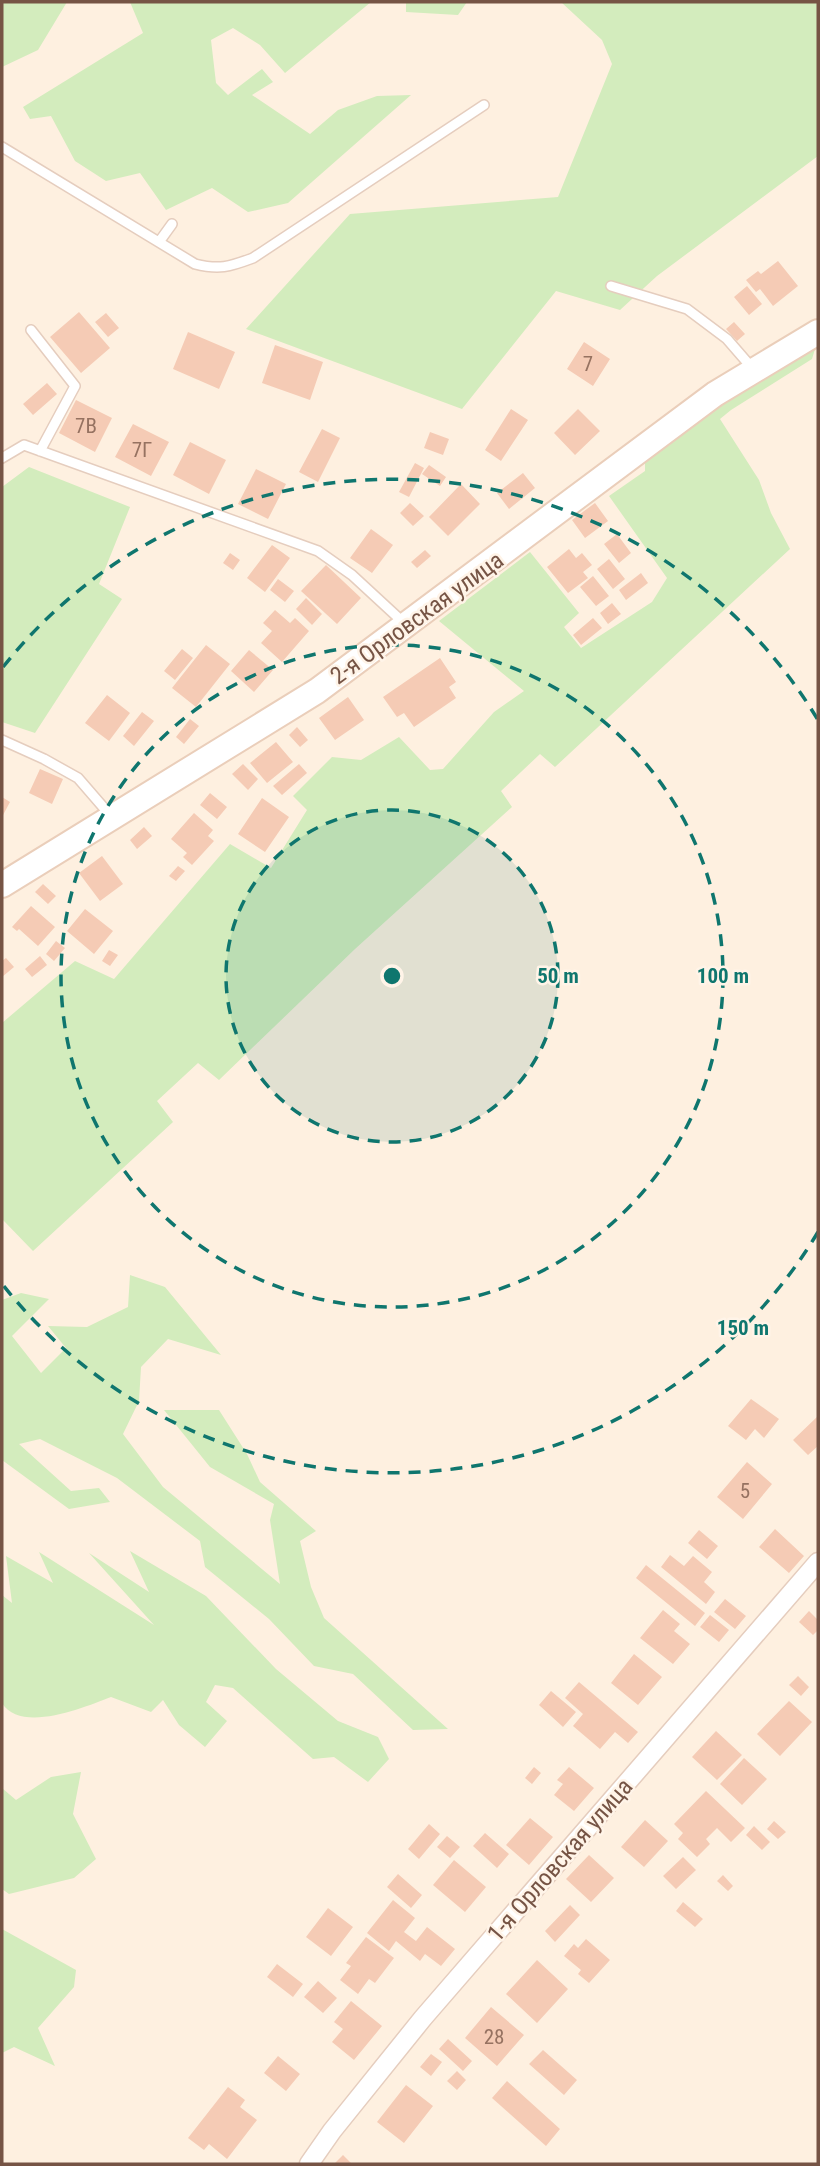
<svg xmlns="http://www.w3.org/2000/svg" width="820" height="2166" font-family="'Roboto Condensed',sans-serif">
<style>
.green{fill:#d3ecbd}
.building{fill:#f5cbb5}
.lines{fill:none;stroke-linecap:round;stroke-linejoin:round}
.lane-casing{stroke:#e5cdbe;stroke-width:12}
.street-casing{stroke:#e5cdbe;stroke-width:21}
.secondary-casing{stroke:#eaceba;stroke-width:28}
.lane{stroke:#fff;stroke-width:9}
.street{stroke:#fff;stroke-width:18}
.secondary{stroke:#fff;stroke-width:24}
.ring{fill:none;stroke:#0f766e;stroke-width:3.5;stroke-dasharray:12 9}
.labels{text-anchor:middle;stroke-width:5;stroke-linejoin:round;paint-order:stroke}
.number-label{font-size:21px;fill:#967261}
.street-label{font-size:24px;fill:#765445;stroke:#fff4e8}
.centre{fill:#0f766e;stroke:#fff4e8;stroke-width:3.5}
.ring-label{font-size:21px;text-anchor:middle;font-weight:bold;fill:#0f766e;stroke:#fff4e8;stroke-width:5;stroke-linejoin:round;paint-order:stroke}
</style>
<rect width="100%" height="100%" fill="#fef0e0"/>
<!-- green -->
<path class="green" d="M4,2H67L38,50L2,67V5Z
M130,2H371L285,73L260,45L233,28L211,40L216,83L228,95L262,69L273,82L252,95L310,134L338,110L377,96L411,95L288,203L248,212L212,188L166,210L140,173L106,181L75,161L51,116L30,119L23,107L143,33Z
M406,2H467L458,15L406,12Z
M561,2H818V156L657,276L620,310L556,291L462,409L246,329L350,214L558,197L612,64L602,40Z
M815,349L812,359L731,410L720,419L759,480L771,513L790,549L555,767L540,754L501,791L512,807L355,949L219,1080L198,1063L157,1101L173,1122L33,1251L2,1219V1023L75,961L114,979L230,844L271,868L307,810L293,796L332,757L361,760L399,737L430,770L443,769L494,712L524,691L439,621L530,552L579,613L564,627L581,648L652,602L667,578L609,496L645,471V458L722,399Z
M29,467L130,507L99,584L122,599L35,733L2,722V487Z
M130,1275L165,1287L221,1355L168,1339L141,1367L139,1401L123,1434L163,1487L280,1584L270,1520L274,1504L210,1467L164,1410H219L247,1454L260,1482L316,1531L300,1541L311,1587L324,1618L448,1729L413,1730L353,1674L314,1666L269,1619L205,1567L200,1541L117,1478L40,1439L19,1444L71,1491L99,1488L110,1502L69,1509L2,1460V1300L21,1293L49,1299L12,1336L41,1373L66,1348L48,1326L87,1327L128,1307Z
M130,1551L206,1596L276,1669L338,1721L378,1737L389,1759L368,1782L334,1757L313,1759L233,1688L215,1685L206,1702L227,1721L205,1747L179,1725L163,1700L151,1712L111,1697C85,1707 21,1734 2,1703V1595L12,1603L6,1556L53,1583L39,1552L154,1625L89,1553L149,1592Z
M81,1772L73,1814L96,1859L74,1878L9,1894L2,1889V1788L16,1800L51,1777Z
M2,1929L76,1970L74,1987L38,2028L55,2066L14,2047L2,2053Z"/>
<!-- building -->
<path class="building" d="M778,261L798,286L773,306L760,289L756,292L746,280L758,271L761,274Z
M747,286L762,304L749,315L734,297Z
M79,312L110,348L81,373L50,337Z
M106,313L119,328L108,337L95,322Z
M734,322L745,334L737,341L726,329Z
M188,332L235,352L219,389L173,369Z
M584,342L610,359L593,386L567,369Z
M275,345L323,362L310,400L262,383Z
M47,383L57,394L33,415L23,404Z
M76,400L112,418L95,452L59,433Z
M511,409L528,420L501,461L485,450Z
M578,409L600,431L575,455L554,433Z
M133,424L169,442L151,476L115,457Z
M322,429L340,438L318,482L299,472Z
M430,432L449,439L443,455L424,448Z
M190,442L226,460L209,494L173,475Z
M415,463L424,468L409,497L399,492Z
M429,465L446,477L440,486L422,474Z
M256,469L286,484L268,519L238,504Z
M523,473L535,488L509,509L497,493Z
M461,484L480,504L448,536L429,517Z
M410,503L424,516L413,526L400,513Z
M595,503L608,521L585,538L572,520Z
M371,529L393,545L372,573L350,558Z
M617,534L631,553L619,563L604,544Z
M272,545L290,558L265,592L247,578Z
M569,549L576,558L582,553L592,565L583,572L588,578L568,593L547,567Z
M425,550L431,556L417,568L411,562Z
M230,553L240,560L233,570L223,563Z
M609,559L625,579L613,589L597,569Z
M326,565L361,598L337,624L301,591Z
M641,573L648,583L626,600L619,590Z
M593,576L609,596L596,606L580,587Z
M278,579L294,591L285,602L270,590Z
M306,598L322,614L312,625L296,609Z
M612,603L621,614L608,624L600,613Z
M275,610L290,623L295,618L309,631L282,662L261,643L272,631L263,623Z
M593,618L602,628L581,645L573,635Z
M206,645L230,664L196,707L172,688Z
M182,649L193,658L175,680L164,671Z
M249,650L273,670L254,692L231,671Z
M440,658L456,682L449,687L456,698L414,727L404,713L397,717L383,697Z
M107,695L130,713L109,741L85,723Z
M348,697L364,720L335,740L319,718Z
M142,712L154,721L134,746L123,736Z
M190,719L199,726L184,744L176,737Z
M297,727L308,740L300,747L289,735Z
M276,742L293,762L267,783L250,763Z
M243,764L258,779L248,790L232,774Z
M299,764L307,773L282,795L273,786Z
M40,769L63,779L52,804L29,793Z
M210,793L227,807L217,819L200,805Z
M2,797L10,802L2,817Z
M262,798L289,817L265,852L238,834Z
M194,813L213,830L208,836L214,841L192,865L183,857L187,853L171,839Z
M144,827L152,836L137,849L130,840Z
M102,856L123,884L100,901L79,873Z
M178,866L185,871L176,881L169,876Z
M43,884L56,896L48,904L35,892Z
M31,906L55,927L38,946L19,929L17,931L12,927Z
M85,909L113,931L94,954L67,931Z
M56,941L65,948L54,961L46,954Z
M109,950L118,955L110,966L102,961Z
M40,956L47,965L32,977L25,969Z
M6,958L14,967L2,977V961Z
M751,1399L779,1419L764,1438L755,1429L746,1440L728,1426Z
M818,1416V1446L808,1455L793,1440Z
M747,1462L772,1484L743,1519L717,1497Z
M775,1529L804,1556L789,1573L759,1547Z
M699,1530L718,1546L707,1559L688,1543Z
M670,1555L684,1566L693,1556L712,1572L704,1582L715,1592L706,1604L661,1567Z
M646,1565L705,1613L695,1626L636,1578Z
M725,1599L746,1616L735,1629L714,1612Z
M663,1610L680,1624L674,1631L690,1644L673,1664L640,1638Z
M809,1611L818,1620V1630L813,1635L799,1622Z
M710,1615L729,1630L719,1642L700,1627Z
M634,1654L662,1677L638,1705L611,1683Z
M798,1676L809,1687L801,1696L789,1685Z
M579,1682L638,1732L628,1743L615,1732L600,1749L573,1726L583,1714L565,1698Z
M551,1691L576,1712L563,1727L539,1705Z
M789,1701L812,1722L780,1756L757,1734Z
M716,1731L742,1755L717,1780L692,1757Z
M744,1758L767,1779L742,1805L720,1784Z
M534,1767L541,1773L532,1784L525,1778Z
M569,1767L594,1788L574,1811L554,1795L563,1784L557,1780Z
M706,1791L745,1828L731,1842L717,1828L706,1839L710,1844L697,1857L678,1839L683,1833L674,1824Z
M530,1818L553,1837L529,1865L506,1845Z
M645,1820L668,1841L644,1867L621,1847Z
M774,1821L786,1832L778,1839L767,1829Z
M429,1824L440,1834L419,1859L408,1849Z
M754,1826L770,1842L762,1850L746,1835Z
M485,1833L509,1854L497,1868L473,1846Z
M447,1836L460,1847L450,1858L437,1847Z
M589,1855L614,1878L591,1902L566,1879Z
M683,1857L696,1870L676,1889L663,1876Z
M454,1860L486,1887L465,1912L433,1885Z
M398,1874L422,1895L411,1908L387,1887Z
M723,1875L733,1886L728,1891L717,1881Z
M393,1900L415,1918L404,1932L416,1941L427,1927L455,1949L441,1966L425,1954L420,1961L396,1941L389,1951L367,1933Z
M683,1902L703,1919L695,1927L676,1911Z
M570,1905L580,1915L555,1942L545,1931Z
M328,1908L353,1927L331,1956L306,1937Z
M366,1937L394,1958L375,1983L369,1979L358,1994L340,1980L351,1966L346,1963Z
M586,1939L610,1960L589,1983L578,1974L581,1970L564,1956L574,1944L578,1948Z
M537,1960L568,1989L537,2023L506,1994Z
M277,1964L303,1984L293,1997L267,1977Z
M318,1981L337,1998L323,2013L304,1997Z
M351,2001L382,2026L354,2060L332,2042L343,2029L334,2022Z
M491,2007L524,2035L497,2066L465,2038Z
M448,2039L472,2061L463,2071L439,2049Z
M543,2050L577,2080L564,2095L529,2064Z
M431,2054L442,2062L431,2076L420,2067Z
M278,2056L300,2074L286,2091L264,2073Z
M457,2071L466,2080L457,2090L447,2081Z
M507,2081L560,2129L546,2146L492,2098Z
M406,2085L433,2106L404,2143L377,2122Z
M228,2087L245,2100L240,2107L257,2120L227,2159L209,2144L204,2150L188,2138Z
M343,2155L352,2164H334Z"/>
<g class="lines">
<!-- lane casing -->
<g class="lane-casing">
<path id="lane" d="M2,147L195,264C219,270 229,267 253,258L484,105
M159,242L172,224
M611,286L687,309L727,339L753,369
M31,330L75,386L40,451
M2,458L24,445L318,551L352,575L404,623
M2,740L44,759L78,778L110,815"/>
</g>
<!-- street casing -->
<g class="street-casing">
<path id="street" d="M309,2164L332,2131L423,2018L818,1562"/>
</g>
<!-- secondary casing -->
<g class="secondary-casing">
<path id="secondary" d="M2,885L317,691L715,394L818,332"/>
</g>
<!-- lane -->
<use href="#lane" class="lane"/>
<!-- street -->
<use href="#street" class="street"/>
<!-- secondary -->
<use href="#secondary" class="secondary"/>
</g>
<!-- distance rings -->
<circle cx="392" cy="976" r="166" fill="#0f766e" fill-opacity=".12"/>
<g class="ring">
<circle cx="392" cy="976" r="166"/>
<circle cx="392" cy="976" r="331"/>
<path d="M818 1232A497 497 0 0 1 3 1285M3 667A497 497 0 0 1 818 720"/>
</g>
<g class="labels">
<!-- number labels -->
<g class="number-label">
<text x="588" y="371">7</text>
<text x="86" y="433">7В</text>
<text x="142" y="457">7Г</text>
<text x="745" y="1498">5</text>
<text x="494" y="2044">28</text>
</g>
<!-- street labels -->
<g class="street-label">
<text transform="translate(417 618) rotate(-36)" y="8">2-я Орловская улица</text>
<text transform="translate(560 1860) rotate(-49)" y="8">1-я Орловская улица</text>
</g>
</g>
<circle cx="392" cy="976" r="10" class="centre"/>
<g class="ring-label">
<text x="558" y="983">50 m</text>
<text x="723" y="983">100 m</text>
<text x="743" y="1335">150 m</text>
</g>
<!-- border -->
<rect width="820" height="2166" fill="none" stroke="#765445" stroke-width="7"/>
</svg>
